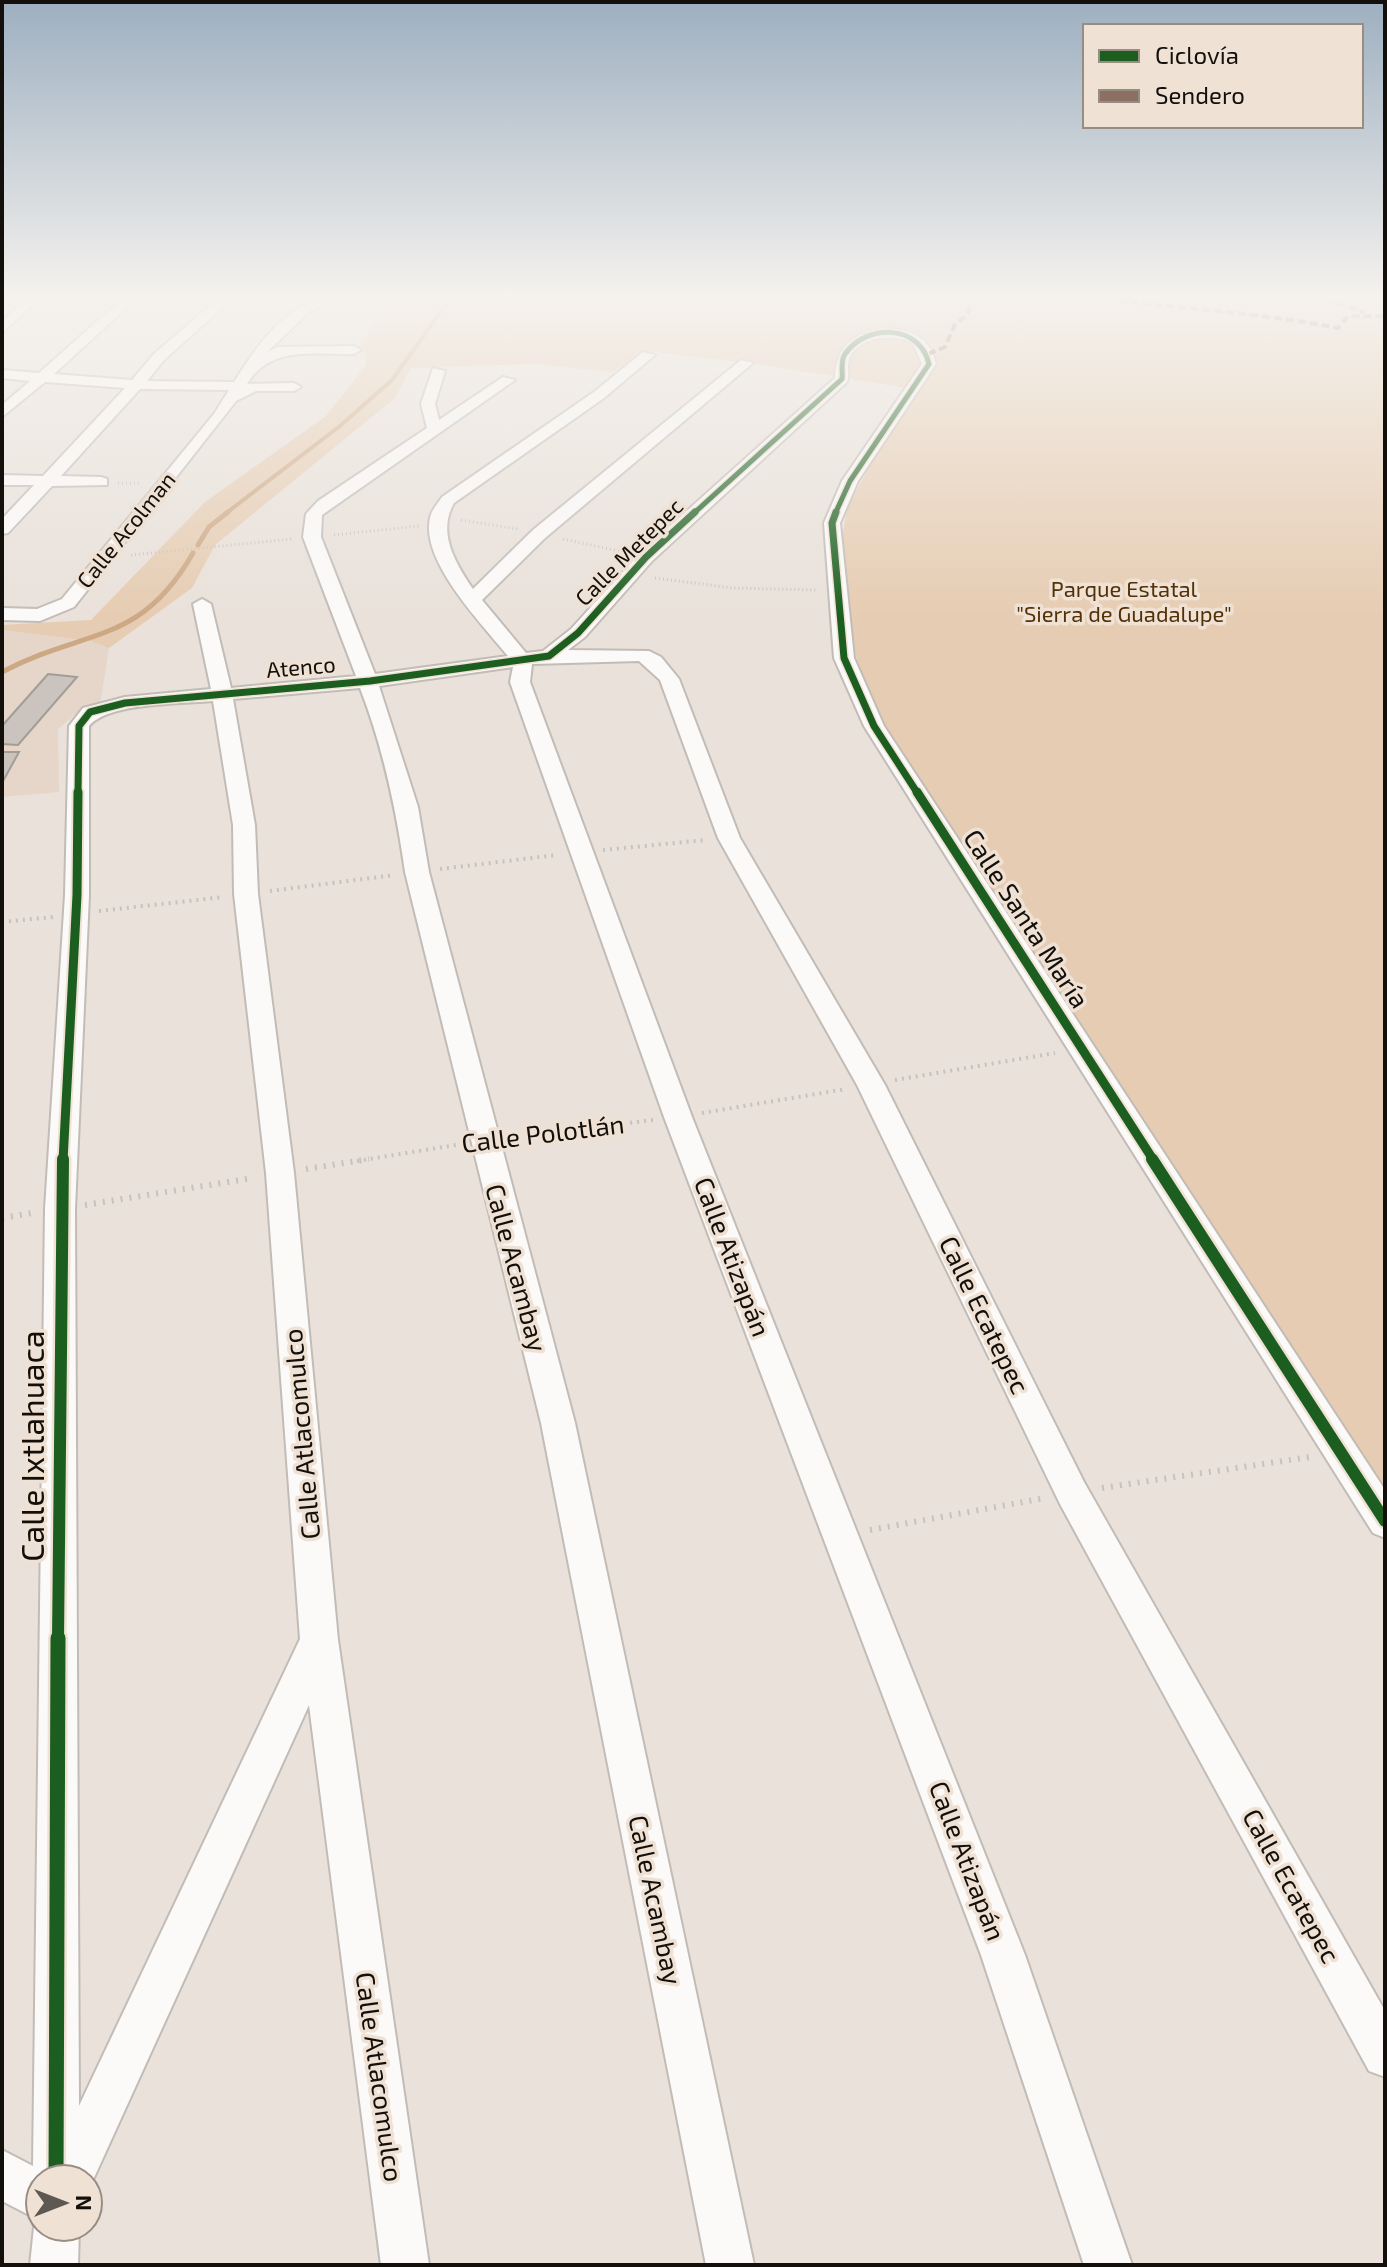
<svg xmlns="http://www.w3.org/2000/svg" width="1387" height="2267" font-family="'Exo 2',sans-serif">
<style>
.built{fill:#e5d6c9}
.green{fill:#e6ccb2}
.lines{fill:none;stroke-linecap:round;stroke-linejoin:round}
.stream-far1{stroke:#cda884;stroke-width:4}
.stream{stroke:#cda884;stroke-width:5}
.building{fill:#cac3be;stroke:#a39d97;stroke-width:2}
.street-casing{stroke:#c2bcb7;stroke-width:4}
.path-far2{stroke:#c5c3c0;stroke-width:3;stroke-dasharray:1 3;stroke-linecap:butt}
.path-far1{stroke:#c5c3c0;stroke-width:4;stroke-dasharray:2 5;stroke-linecap:butt}
.path{stroke:#c5c3c0;stroke-width:6;stroke-dasharray:2 7;stroke-linecap:butt}
.street{fill:#fcfaf9;fill-rule:evenodd}
.quiet{stroke:#8d6e63;stroke-width:4;stroke-dasharray:8 4;stroke-linecap:butt}
.cycleway-far4-casing{stroke:#efe1d4;stroke-width:8}
.cycleway-far3-casing{stroke:#efe1d4;stroke-width:10}
.cycleway-far2-casing{stroke:#efe1d4;stroke-width:13}
.cycleway-far1-casing{stroke:#efe1d4;stroke-width:17}
.cycleway-casing{stroke:#efe1d4;stroke-width:20}
.cycleway-far4{stroke:#1b5e20;stroke-width:5}
.cycleway-far3{stroke:#1b5e20;stroke-width:7}
.cycleway-far2{stroke:#1b5e20;stroke-width:9}
.cycleway-far1{stroke:#1b5e20;stroke-width:12}
.cycleway{stroke:#1b5e20;stroke-width:15}
.labels{text-anchor:middle;stroke-width:7;stroke-linejoin:round;paint-order:stroke}
.far-street-label{font-size:22px;fill:#130f0a;stroke:#efe1d4}
.far-park-label{font-size:22px;fill:#533108;stroke:#efe1d4}
.street-label{font-size:26px;fill:#130f0a;stroke:#efe1d4}
.near-street-label{font-size:32px;fill:#130f0a;stroke:#efe1d4}
</style>
<rect width="100%" height="100%" fill="#e9e1da"/>
<!-- built -->
<path class="built" d="M2,630L92,641L109,648L100,705L85,706L58,729L59,792L2,797Z"/>
<!-- green -->
<path class="green" d="M379,299H1385V1489L1254,1306L901,765L871,692L859,674L840,554L847,508L879,449L920,390L757,364L646,351L612,372L536,364L411,368L395,398L215,545L192,588L109,648L91,641L2,630V625L91,620L205,502L326,416L366,365L364,347H359L377,318L372,309Z"/>
<g class="lines">
<!-- stream-far1 -->
<path class="stream-far1" d="M225,514L340,426L392,380L450,299"/>
<!-- stream -->
<path class="stream" d="M198,545L209,527L228,512
M2,672C85,628 140,646 193,553"/>
</g>
<!-- building -->
<path class="building" d="M48,674L77,677L18,745L2,744V726Z
M2,752H19L2,783Z"/>
<g class="lines">
<!-- street casing -->
<g class="street-casing">
<path id="street" d="M25,299H39L2,333V322Z
M122,299H136L54,374L132,380L154,354L218,299H232L164,360L147,381L234,382C255,349 280,311 319,300L325,304L309,312L267,352L278,347L354,346L361,350L354,354C313,355 271,345 247,384L294,383L301,387L294,391H256L236,401L74,607L40,621L2,620V608L37,609L62,599L214,414L229,390L140,389L61,476L101,477L107,479V485L52,486L8,533L2,534V519L34,485H2V475L43,476L125,388L45,382L2,417V405L30,381L2,378V370L39,373Z
M893,329C917,332 930,340 936,364L858,481L840,523L854,658L884,726L1385,1490V1538L1373,1533L864,726L834,658L824,523L842,481L922,364L913,343C895,334 861,335 850,357C846,365 850,374 847,382L652,561L585,637L568,650L649,651L661,657L679,679L740,838L885,1085L1084,1482L1385,2011V2077L1369,2071L1060,1504L857,1085L718,838L660,680L639,661L532,664L530,682L692,1117L1025,1955L1132,2265H1084L981,1955L664,1117L510,682L513,667L379,686L418,807L429,872L575,1423L754,2265H706L541,1423L405,872C396,809 383,747 360,688L233,699L255,825L258,894L294,1173L338,1640L429,2265H381L309,1705L88,2191V2179H40V2227H79L78,2265H30L35,2218L2,2201V2150L33,2166L45,1209L65,895L69,726L83,708L125,697L211,689L193,604L202,599L211,604L231,688L356,676L303,537L306,514L318,501L427,428L421,404L433,368L445,371L435,404L439,420L503,377L515,380L322,515L321,537L375,674L508,656C483,625 420,561 430,518C431,511 438,503 442,497L594,392L643,352L655,355L604,398L454,503C437,532 455,563 473,589L533,530L741,360L753,363L545,538L482,600L526,653L543,651L571,629L640,553L835,378C836,340 859,332 893,329ZM213,701L233,825L234,894L266,1173L300,1639L79,2106L75,1209L89,895V726C109,702 182,704 213,701Z"/>
</g>
<!-- path-far2 -->
<path class="path-far2" d="M118,483H140
M461,520L518,529
M334,535L419,526
M563,539L623,552
M131,555L292,539
M655,578L733,588L816,590"/>
<!-- path-far1 -->
<path class="path-far1" d="M603,850L705,840
M440,869L557,855
M270,891L395,875
M99,911L224,897
M2,922L53,917
M895,1080L1055,1053
M702,1113L846,1089
M512,1137L653,1120
M357,1161L462,1144"/>
<!-- path -->
<path class="path" d="M306,1169L369,1159
M85,1205L253,1178
M2,1218L32,1213
M1102,1488L1310,1457
M870,1530L1045,1498"/>
<!-- street -->
<use href="#street" class="street"/>
<!-- quiet -->
<path class="quiet" d="M1107,299C1184,309 1262,313 1338,328L1348,316H1385
M1326,299L1364,312
M928,354L945,347L955,324L968,315L971,299"/>
<!-- cycleway-far4 casing -->
<g class="cycleway-far4-casing">
<path id="cycleway-far4" d="M693,514L842,379C843,371 840,361 845,354C866,323 920,324 929,364L850,481L835,514"/>
</g>
<!-- cycleway-far3 casing -->
<g class="cycleway-far3-casing">
<path id="cycleway-far3" d="M836,512L832,523L844,658L874,726L918,794
M78,794L79,726L90,712L125,703L370,681L549,656L578,633L646,557L695,512"/>
</g>
<!-- cycleway-far2 casing -->
<g class="cycleway-far2-casing">
<path id="cycleway-far2" d="M917,792L1154,1161
M63,1161L77,895L78,792"/>
</g>
<!-- cycleway-far1 casing -->
<g class="cycleway-far1-casing">
<path id="cycleway-far1" d="M1152,1159L1385,1521
M58,1640L63,1159"/>
</g>
<!-- cycleway casing -->
<g class="cycleway-casing">
<path id="cycleway" d="M56,2179L58,1638"/>
</g>
<!-- cycleway-far4 -->
<use href="#cycleway-far4" class="cycleway-far4"/>
<!-- cycleway-far3 -->
<use href="#cycleway-far3" class="cycleway-far3"/>
<!-- cycleway-far2 -->
<use href="#cycleway-far2" class="cycleway-far2"/>
<!-- cycleway-far1 -->
<use href="#cycleway-far1" class="cycleway-far1"/>
<!-- cycleway -->
<use href="#cycleway" class="cycleway"/>
</g>
<!-- sky -->
<linearGradient id="sky" x2="0" y2="1"><stop stop-color="#9dafc0"/><stop offset="0.48" stop-color="#f5f2ee"/><stop offset="1" stop-color="#f5f2ee" stop-opacity="0"/></linearGradient>
<rect width="1387" height="617" fill="url(#sky)"/>
<g class="labels">
<!-- far-street labels -->
<g class="far-street-label">
<text transform="translate(126 530) rotate(-51)" y="8">Calle Acolman</text>
<text transform="translate(629 552) rotate(-45)" y="8">Calle Metepec</text>
<text transform="translate(301 667) rotate(-5)" y="8">Atenco</text>
</g>
<!-- far-park labels -->
<g class="far-park-label">
<text x="1124" y="597">Parque Estatal<tspan x="1124" dy="25">"Sierra de Guadalupe"</tspan></text>
</g>
<!-- street labels -->
<g class="street-label">
<text transform="translate(1026 919) rotate(57)" y="9">Calle Santa María</text>
<text transform="translate(543 1134) rotate(-7)" y="9">Calle Polotlán</text>
<text transform="translate(732 1257) rotate(69)" y="9">Calle Atizapán</text>
<text transform="translate(516 1268) rotate(75)" y="9">Calle Acambay</text>
<text transform="translate(984 1315) rotate(64)" y="9">Calle Ecatepec</text>
<text transform="translate(302 1434) rotate(-95)" y="9">Calle Atlacomulco</text>
<text transform="translate(967 1861) rotate(69)" y="9">Calle Atizapán</text>
<text transform="translate(1291 1886) rotate(61)" y="9">Calle Ecatepec</text>
<text transform="translate(655 1900) rotate(78)" y="9">Calle Acambay</text>
<text transform="translate(379 2077) rotate(82)" y="9">Calle Atlacomulco</text>
</g>
<!-- near-street labels -->
<g class="near-street-label">
<text transform="translate(33 1446) rotate(-90)" y="11">Calle Ixtlahuaca</text>
</g>
</g>
<!-- border -->
<rect width="1387" height="2267" fill="none" stroke="#130f0a" stroke-width="8"/>
<!-- legend -->
<rect x="1083" y="24" width="280" height="104" fill="#efe1d4" stroke="#978d83" stroke-width="2"/>
<rect x="1099" y="50" width="40" height="12" fill="#1b5e20" stroke="#978d83" stroke-width="2"/>
<text x="1155" y="64" font-size="24" fill="#130f0a">Ciclovía</text>
<rect x="1099" y="90" width="40" height="12" fill="#8d6e63" stroke="#978d83" stroke-width="2"/>
<text x="1155" y="104" font-size="24" fill="#130f0a">Sendero</text>
<!-- north arrow -->
<g transform="translate(64 2203) rotate(90)"><circle r="38" fill="#efe1d4" stroke="#978d83" stroke-width="2"/>
<path d="M0-6L14 30L0 20L-14 30Z" fill="#5e5853"/>
<text y="-12" font-size="22" font-weight="bold" text-anchor="middle" fill="#130f0a">N</text>
</g>
</svg>
